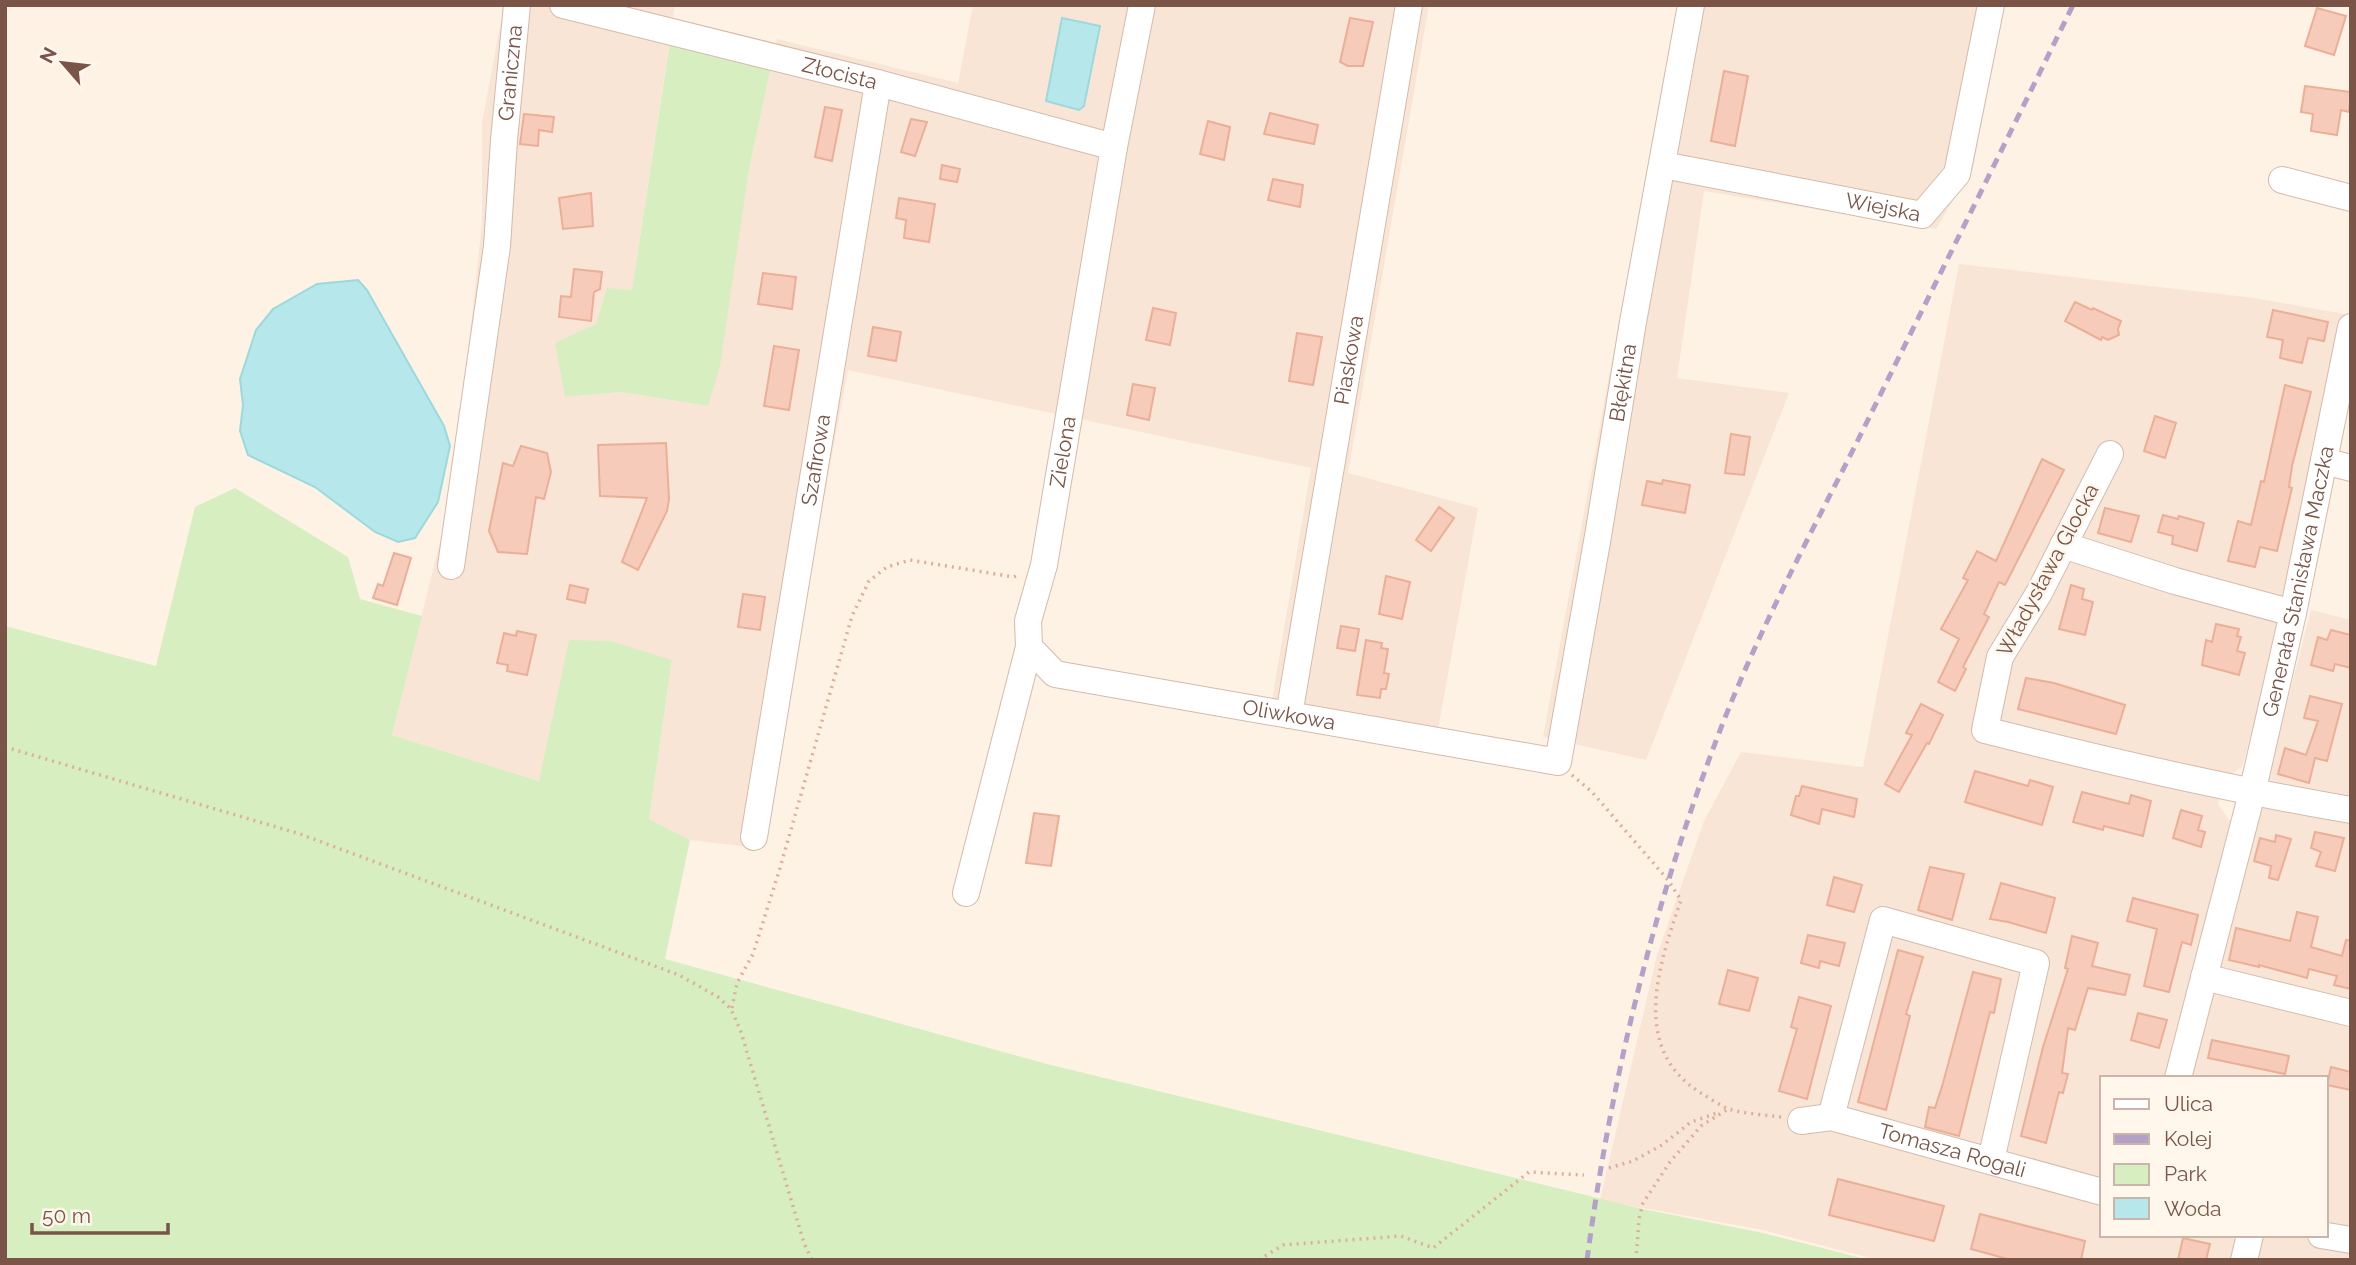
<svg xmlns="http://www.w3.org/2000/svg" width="2356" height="1265" font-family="Raleway,sans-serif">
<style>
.residential{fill:#f9e5d5;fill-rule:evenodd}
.green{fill:#d7eec1}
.water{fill:#b6e7ea;stroke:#9cd9dd;stroke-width:2}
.building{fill:#f6cbb9;stroke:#ebaf98;stroke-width:2}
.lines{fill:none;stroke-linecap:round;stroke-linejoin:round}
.minor-casing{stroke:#d4baab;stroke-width:28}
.path{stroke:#dcae9c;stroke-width:3.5;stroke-dasharray:2 5;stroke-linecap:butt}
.minor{stroke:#fff;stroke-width:26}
.rail{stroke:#b3a1c9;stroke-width:5;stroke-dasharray:10 7;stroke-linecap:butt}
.labels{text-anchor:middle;stroke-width:5;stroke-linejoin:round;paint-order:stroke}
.street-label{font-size:21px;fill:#7a5447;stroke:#fff6ec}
</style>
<rect width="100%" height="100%" fill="#fef2e4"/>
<!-- residential -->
<path class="residential" d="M504,5H675L632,290L596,324L565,397L621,392L707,406L749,169L777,39L958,83L973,5H1429L1348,473L1478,508L1434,752L1268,724L1311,468L848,370L758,848L690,840L649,819L672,661L611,641H569L540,781L392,735L454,485L482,223V123Z
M1677,5H2004L1973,167L1936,229L1704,191L1677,378L1789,393L1646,760L1543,737Z
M1959,264L2255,298L2344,314L2279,632L2242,767L2224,778L2218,804L2229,820L2260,808L2311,610L2351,620V1260H1878L1763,1230L1600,1200L1657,955L1704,821L1741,752L1863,767ZM2102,1078H2326V1235H2102Z"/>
<!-- green -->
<path class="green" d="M670,41L771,67L749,169L720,366L708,406L621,392L565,397L555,343L596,324L607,288L632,290Z
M235,488L348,557L360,599L422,616L392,735L539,781L569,640L611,641L672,660L649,819L690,840L665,959L1047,1064L1643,1209L1763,1233L1869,1260H5V626L156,666L195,507Z"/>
<!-- water -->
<path class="water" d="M1062,18L1100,26L1084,106L1079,110L1046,101Z
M358,280L367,290L444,426L450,446L438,502L415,538L398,542L375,532L315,487L248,455L240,431L243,405L240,379L256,330L273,309L317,284Z"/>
<!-- building -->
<path class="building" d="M2317,8L2346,16L2334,55L2305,46Z
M1350,18L1373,22L1363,66H1348L1340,62Z
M1724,71L1748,76L1735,146L1711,141Z
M2305,86L2351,92L2349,112L2341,110L2337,135L2311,131L2313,114L2301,112Z
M825,107L842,110L832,161L815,157Z
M1270,113L1318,125L1314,144L1264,134Z
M524,114L554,117L552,132L539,130L538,146L520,144Z
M911,119L927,122L915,156L901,152Z
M1208,121L1230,127L1224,160L1200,154Z
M942,165L960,169L957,182L940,179Z
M1273,179L1303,185L1300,207L1268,200Z
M591,193L593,226L563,229L559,198Z
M899,198L935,204L929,242L904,238L906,220L896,218Z
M574,269L602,272L600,289L594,292L591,321L559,317L561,296L571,297Z
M763,273L796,277L792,309L758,304Z
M2075,302L2092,310L2093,308L2121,321L2118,329L2119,335L2108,340L2102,337L2101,340L2065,321Z
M1153,308L1176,313L1170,345L1146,340Z
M2273,310L2328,322L2324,341L2308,338L2302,363L2280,358L2283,340L2267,337Z
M873,327L901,332L896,361L868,356Z
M1297,333L1322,337L1313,385L1289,381Z
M774,346L799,350L789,410L764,406Z
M1133,384L1155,388L1149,420L1127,415Z
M2285,385L2311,392L2292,466L2289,487L2292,488L2277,551L2260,547L2255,567L2228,561L2238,521L2251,525L2261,481L2264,482Z
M2155,416L2176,423L2165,458L2144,451Z
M1731,434L1750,437L1744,475L1725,473Z
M666,443L669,499L667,511L638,570L622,562L647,498L600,496L598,445Z
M521,446L547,453L551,472L544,499L536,497L527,554L498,552L489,531L503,463L513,466Z
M2042,459L2064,470L2005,585L1999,582L1984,614L1989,617L1963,667L1966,669L1955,691L1938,682L1959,639L1941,629L1968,580L1963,578L1977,551L1996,561Z
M1663,480L1690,485L1685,513L1642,505L1647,481L1662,484Z
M1439,507L1454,518L1431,551L1416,540Z
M2105,508L2139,516L2131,542L2098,533Z
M2163,515L2178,519L2179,516L2204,523L2197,551L2172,544L2173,536L2158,532Z
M394,553L411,558L397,605L373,598L378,584L383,586Z
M1386,576L1410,582L1402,619L1379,614Z
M570,585L588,589L585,603L567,599Z
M2071,585L2084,589L2082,599L2093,602L2085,635L2059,629Z
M743,594L765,597L760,630L738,627Z
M2216,624L2239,629L2237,636L2241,637L2237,651L2245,653L2239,675L2202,665L2206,640L2212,642Z
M1341,626L1359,629L1355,651L1337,648Z
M2331,630L2351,635V668L2335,664L2333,671L2311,665L2318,637L2327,640Z
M517,631L536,635L527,675L507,671L508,665L497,663L504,633L516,636Z
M1366,640L1382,643L1381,648L1388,649L1384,673L1389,674L1386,689H1381L1380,698L1357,695Z
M2026,678L2054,683L2125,705L2116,734L2018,709Z
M2310,696L2342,704L2327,761L2315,758L2309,783L2278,774L2285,748L2306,755L2318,721L2304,718Z
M1921,704L1943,715L1929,744L1927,743L1899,792L1885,784L1912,735L1906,733Z
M1975,771L2028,786L2030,780L2053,787L2042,825L1965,802Z
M1802,786L1857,799L1854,817L1822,809L1819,824L1791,815L1796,796H1799Z
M2082,792L2129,804L2131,795L2151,801L2143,836L2104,826L2103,830L2073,822Z
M2181,810L2202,816L2198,830L2205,832L2201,847L2173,838Z
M1034,813L1059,816L1051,866L1026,863Z
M2315,832L2344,838L2335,871L2316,866L2321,852L2311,848Z
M2276,835L2291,839L2278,880L2269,878L2271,866L2254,861L2260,838L2275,842Z
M1930,867L1964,874L1952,920L1918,910Z
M1834,877L1862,885L1854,912L1827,905Z
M2001,883L2055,898L2046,933L2008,922L1990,919Z
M2133,898L2198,915L2191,945L2182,942L2169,992L2144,986L2157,929L2127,921Z
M2297,912L2318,917L2311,947L2342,956L2346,940L2351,941V989L2334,985L2337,976L2309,969L2307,978L2259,965V967L2229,960L2236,928L2290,941Z
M1808,935L1845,943L1839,966L1820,961L1819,968L1801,963Z
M2072,936L2098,943L2092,966L2130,975L2125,995L2088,988L2075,1030L2068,1028L2062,1073L2068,1074L2063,1093L2059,1092L2046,1143L2021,1136L2043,1047L2068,969L2065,968Z
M1898,950L1923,957L1906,1014L1910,1016L1886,1110L1858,1102Z
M1728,970L1758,978L1749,1011L1719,1004Z
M1973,972L2001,979L1994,1013L1990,1012L1959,1136L1925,1127L1929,1107L1935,1108L1943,1083Z
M1799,997L1831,1006L1807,1099L1779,1091L1797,1029L1791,1027Z
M2138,1013L2167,1020L2159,1048L2131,1040Z
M2212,1040L2289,1056L2285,1074L2208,1058Z
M2331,1067L2351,1072V1090L2327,1085Z
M1838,1179L1944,1206L1934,1241L1829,1215Z
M1980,1214L2085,1241L2081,1260H2011L1971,1249Z
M2183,1238L2210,1244L2206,1260H2178Z"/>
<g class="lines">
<!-- minor casing -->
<g class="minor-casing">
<g id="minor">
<path id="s1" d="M563,5L878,83L1114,147"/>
<path id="s2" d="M1663,165L1922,215L1957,174L1991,5"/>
<path d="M2282,180L2351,198"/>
<path d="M2110,454L2039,593L2000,657L1985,730C2106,761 2227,789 2351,810"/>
<path d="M2324,461L2351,468"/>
<path d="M2063,545L2175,581L2293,613"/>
<path id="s3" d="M451,566L497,246L504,140L517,5"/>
<path id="s4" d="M1029,647L1055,674L1558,762L1598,536L1633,322L1691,5"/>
<path id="s5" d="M1289,715L1409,5"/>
<path id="s6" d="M754,837L878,83"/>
<path id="s7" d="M966,893L1029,647L1028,621L1044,565L1114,147L1142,5"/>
<path d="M2204,977L2351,1013"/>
<path id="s8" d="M2178,1078L2252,793L2293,613L2351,327"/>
<path d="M1831,1117L1883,920L2036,963L1991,1160"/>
<path id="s9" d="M1801,1121L1831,1117L2102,1192"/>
<path d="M2321,1235L2351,1240"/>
<path d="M2244,1260L2250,1235"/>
</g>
</g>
<!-- path -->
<path class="path" d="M5,747L300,834L679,975L718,997L731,1009L741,1032L804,1243L812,1260
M1572,775L1592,792L1668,880L1681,900C1659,964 1629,1049 1701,1093C1710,1098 1720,1106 1729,1109C1745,1114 1765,1115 1782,1117
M732,1008L737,983L753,954L780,868L852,616L869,581L887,567L910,560L1014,577L1019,575
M1609,1168L1633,1161L1662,1145L1691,1122L1720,1112
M1259,1260L1283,1245L1401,1236L1433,1248L1529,1172L1584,1175
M1636,1260L1639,1219L1643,1203L1670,1162L1701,1126L1728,1109"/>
<!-- minor -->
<use href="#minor" class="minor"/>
<!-- rail -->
<path class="rail" d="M1587,1260C1611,1079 1654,903 1719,733C1757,634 1808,539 1856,444C1928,298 2001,152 2073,5"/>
</g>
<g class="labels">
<!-- street labels -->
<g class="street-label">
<text dy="7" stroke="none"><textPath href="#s3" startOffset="497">Graniczna</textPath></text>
<text dy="7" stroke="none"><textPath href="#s1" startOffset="285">Złocista</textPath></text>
<text dy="7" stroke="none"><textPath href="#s2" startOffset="224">Wiejska</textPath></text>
<text dy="7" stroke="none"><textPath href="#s5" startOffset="360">Piaskowa</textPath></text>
<text dy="7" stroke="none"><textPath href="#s4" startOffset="933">Błękitna</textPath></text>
<text dy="7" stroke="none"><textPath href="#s7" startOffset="453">Zielona</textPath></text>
<text dy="7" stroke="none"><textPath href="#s6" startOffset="382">Szafirowa</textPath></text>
<text transform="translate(2048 570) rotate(-62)" y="7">Władysława Glocka</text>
<text dy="7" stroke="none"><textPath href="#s8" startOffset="511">Generała Stanisława Maczka</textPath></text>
<text dy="7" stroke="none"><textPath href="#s4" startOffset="275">Oliwkowa</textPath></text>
<text dy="7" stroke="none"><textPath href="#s9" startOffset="156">Tomasza Rogali</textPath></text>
</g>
</g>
<!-- border -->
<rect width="2356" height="1265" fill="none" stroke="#7a5447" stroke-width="14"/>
<!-- legend -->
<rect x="2100" y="1076" width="228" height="161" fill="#fff6ec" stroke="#cab5aa" stroke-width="2"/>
<rect x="2114" y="1099" width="35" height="10" fill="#ffffff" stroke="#cab5aa" stroke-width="2"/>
<text x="2164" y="1111" font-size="21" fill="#7a5447">Ulica</text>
<rect x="2114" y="1134" width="35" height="10" fill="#b3a1c9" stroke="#cab5aa" stroke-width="2"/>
<text x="2164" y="1146" font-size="21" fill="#7a5447">Kolej</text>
<rect x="2114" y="1164" width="35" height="21" fill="#d7eec1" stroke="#cab5aa" stroke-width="2"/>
<text x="2164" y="1181" font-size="21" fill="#7a5447">Park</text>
<rect x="2114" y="1198" width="35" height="21" fill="#b6e7ea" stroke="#cab5aa" stroke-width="2"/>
<text x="2164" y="1216" font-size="21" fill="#7a5447">Woda</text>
<!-- north arrow -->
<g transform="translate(63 63) rotate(298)" stroke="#fff6ec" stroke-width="5" paint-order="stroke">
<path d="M0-5L12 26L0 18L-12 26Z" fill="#7a5447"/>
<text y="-10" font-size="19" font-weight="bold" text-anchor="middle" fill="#7a5447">N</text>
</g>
<!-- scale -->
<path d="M32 1223v10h136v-10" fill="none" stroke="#7a5447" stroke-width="3.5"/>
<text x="42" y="1223" font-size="21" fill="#7a5447" stroke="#fff6ec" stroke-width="5" paint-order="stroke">50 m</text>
</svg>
